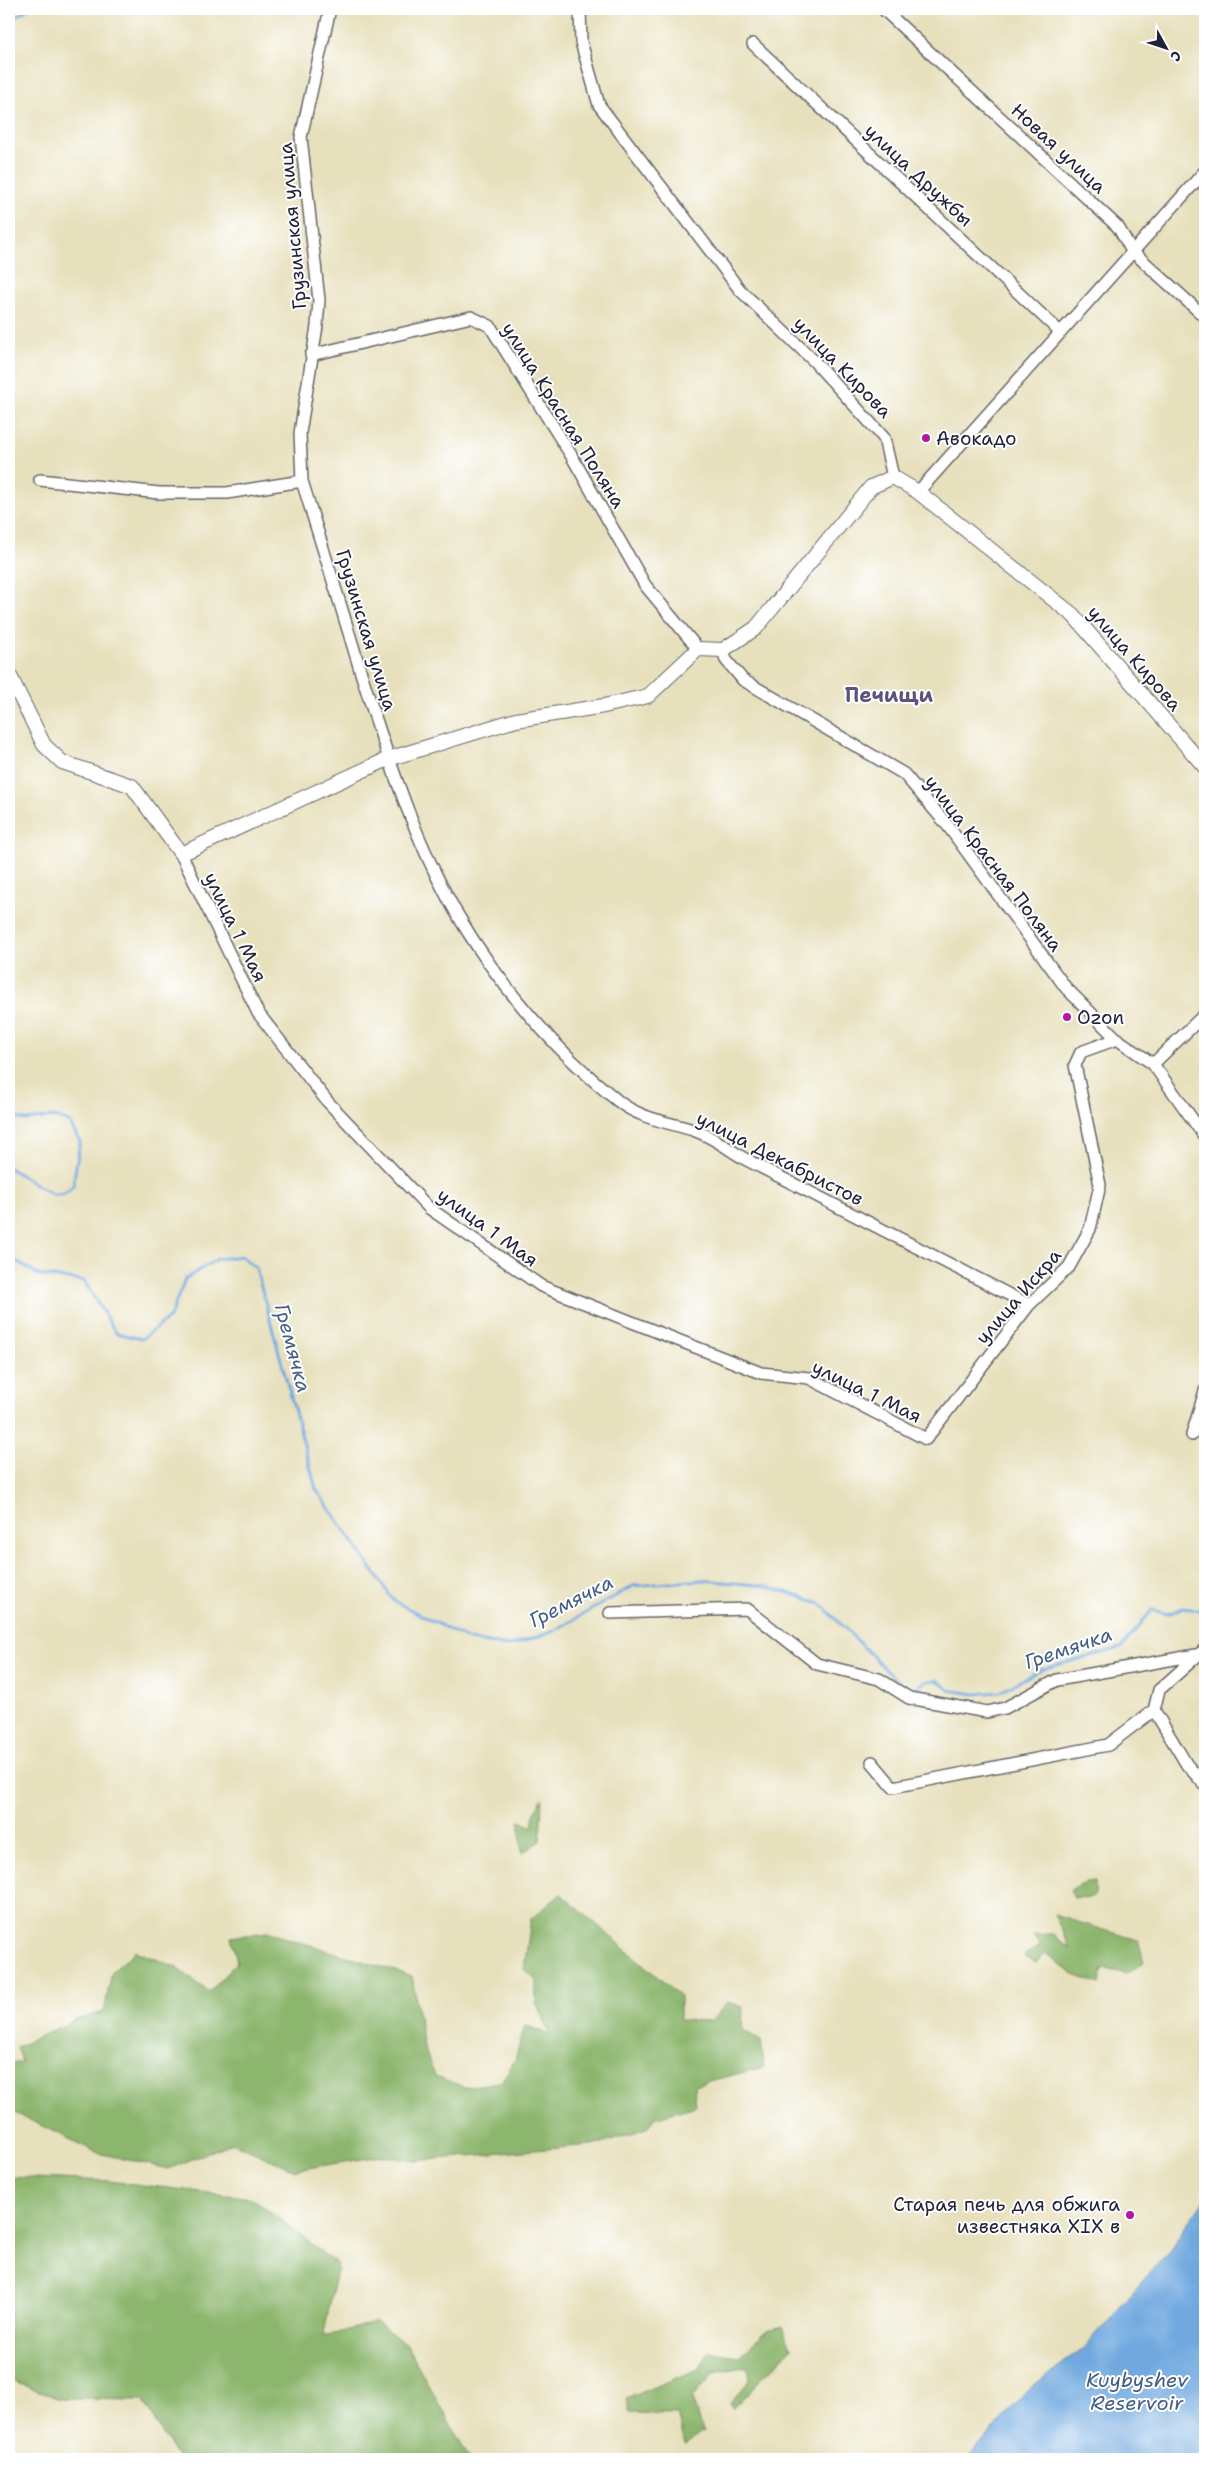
<svg xmlns="http://www.w3.org/2000/svg" width="1214" height="2468" font-family="'Shantell Sans',sans-serif">
<style>
.forest{fill:#8cb66d;stroke:#576c54}
.water{fill:#70a8df;stroke:#49658d}
.lines{fill:none;stroke-linecap:round;stroke-linejoin:round}
.stream{stroke:#70a8df;stroke-width:3}
.minor-casing{stroke:#676468;stroke-width:14}
.tertiary-casing{stroke:#676468;stroke-width:16}
.minor{stroke:#fff;stroke-width:11}
.tertiary{stroke:#fff;stroke-width:14}
.poi-dot{fill:#b5179e;stroke:#fff;stroke-width:2}
.labels{text-anchor:middle;stroke-width:4;stroke-linejoin:round;paint-order:stroke}
.street-label{font-size:19px;fill:#22223b;stroke:#fff}
.poi-label{font-size:19px;fill:#22223b;stroke:#fff;text-anchor:start}
.water-label{font-size:20px;font-style:italic;fill:#455e85;stroke:#fff}
.quarter-label{font-size:21px;font-weight:bold;fill:#5b537e;stroke:#fff}
</style>
<rect width="100%" height="100%" fill="#fff"/>
<filter id="ink" filterUnits="userSpaceOnUse"><feTurbulence type="fractalNoise" baseFrequency=".02" numOctaves="2"/><feDisplacementMap in="SourceGraphic" scale="10" xChannelSelector="R" yChannelSelector="G"/><feConvolveMatrix kernelMatrix="1 2 1 2 8 2 1 2 1" color-interpolation-filters="sRGB"/></filter>
<filter id="wash" filterUnits="userSpaceOnUse"><feTurbulence type="fractalNoise" baseFrequency=".0096" numOctaves="4" result="noise"/><feDisplacementMap in="SourceGraphic" scale="20" xChannelSelector="R" yChannelSelector="G"/><feGaussianBlur stdDeviation="1.12" result="paint"/><feColorMatrix in="noise" values="0 0 0 0 0 0 0 0 0 0 0 0 0 0 0 0 0 1.4 0 .05"/><feComposite in="paint" operator="in"/></filter>
<g filter="url(#wash)">
<rect width="100%" height="100%" fill="#e7e0bc"/>
<!-- forest -->
<path class="forest" d="M542,1798L540,1841L522,1853L519,1820L532,1827L534,1814Z
M1095,1881V1895L1089,1898L1074,1897L1070,1890L1085,1882Z
M561,1894L680,1996V2020L711,2021L728,2002L743,2007L742,2030L761,2040L764,2067L694,2085L696,2106L654,2118L647,2129L601,2144L415,2161L382,2156L295,2170L232,2143L168,2169L98,2153L9,2110V2063H22L17,2047L75,2020L104,2012L112,1972L135,1951L176,1967L209,1992L237,1962L231,1937L267,1932L412,1976L424,2047L435,2076L464,2087L501,2082L515,2060L525,2025L550,2035L536,2002V1981L524,1969L531,1919Z
M1054,1915L1138,1940L1144,1962L1126,1974L1103,1968L1100,1984L1076,1976L1045,1953L1036,1963L1024,1956L1039,1946L1034,1935L1051,1934L1071,1948Z
M9,2177L109,2181L252,2198L338,2265L323,2337L376,2322L406,2344L470,2459H178L142,2400L60,2399L9,2380Z
M783,2326L791,2349L733,2409L730,2403L750,2380L748,2366L714,2373L692,2398L703,2431L685,2444L677,2414L630,2413L626,2399L700,2368L709,2352L739,2356L768,2330Z"/>
<!-- water -->
<path class="water" d="M1205,2198V2459H968L1029,2389L1085,2347L1168,2252Z"/>
<g class="lines">
<!-- stream -->
<path class="stream" d="M9,21L28,9
M9,1116L25,1120L54,1117L69,1122L80,1141L73,1186L64,1194H52L9,1168
M9,1256L38,1275L84,1281L116,1333L142,1339L170,1317L185,1279L217,1259L241,1256L256,1268L316,1489L394,1601L469,1640L509,1646L552,1632L633,1586L702,1580L767,1586L820,1603L908,1692L927,1681L937,1680L949,1690L975,1694L1000,1692L1042,1669L1121,1648L1152,1610L1168,1614L1183,1608L1200,1610L1205,1617"/>
</g>
</g>
<g filter="url(#ink)">
<g class="lines">
<!-- minor casing -->
<g class="minor-casing">
<path id="minor" d="M330,9L301,137L319,300L317,326L300,433L302,481C322,545 342,609 361,673C383,742 406,815 439,881C480,962 546,1044 618,1101C639,1118 667,1122 693,1130C712,1136 728,1149 745,1159L1029,1305
M580,9L581,42L599,105L740,290L814,361L884,438L893,477
M883,9L1118,227L1132,251L1205,317
M753,44L1060,332
M311,355L471,317L490,326L571,455L645,585L698,649
M40,480L159,493H227L302,481
M918,492L1205,171
M723,650L726,660L743,680L904,774L948,826L1066,988L1117,1039L1153,1064L1205,1137
M181,854L258,1013L327,1101L429,1208L541,1286L761,1373L809,1378L926,1439L1029,1305L1069,1267L1090,1229L1100,1185L1075,1065L1081,1052L1117,1039
M1153,1064L1205,1014
M1192,1435L1205,1391
M610,1613L747,1609L817,1664L879,1679L909,1698L987,1712L1005,1708L1057,1680L1196,1655
M1205,1649L1159,1690L1154,1710L1187,1765L1205,1785
M872,1762L893,1787L1108,1745L1154,1710"/>
</g>
<!-- tertiary casing -->
<g class="tertiary-casing">
<path id="tertiary" d="M9,674L44,745L62,762L132,786L181,854L388,759L516,720L604,706L648,696L698,649L723,650L756,628L871,487L893,477L918,492L1073,615L1205,767"/>
</g>
<!-- minor -->
<use href="#minor" class="minor"/>
<!-- tertiary -->
<use href="#tertiary" class="tertiary"/>
</g>
</g>
<!-- markers -->
<g class="poi-dot">
<circle cx="926" cy="438" r="5"/>
<circle cx="1067" cy="1017" r="5"/>
<circle cx="1130" cy="2215" r="5"/>
</g>
<g class="labels">
<!-- street labels -->
<g class="street-label">
<text transform="translate(1059 148) rotate(43)" y="7">Новая улица</text>
<text transform="translate(919 175) rotate(43)" y="7">улица Дружбы</text>
<text transform="translate(292 226) rotate(-95)" y="7">Грузинская улица</text>
<text transform="translate(843 367) rotate(46)" y="7">улица Кирова</text>
<text transform="translate(564 415) rotate(58)" y="7">улица Красная Поляна</text>
<text transform="translate(367 630) rotate(73)" y="7">Грузинская улица</text>
<text transform="translate(1135 658) rotate(49)" y="7">улица Кирова</text>
<text transform="translate(994 863) rotate(53)" y="7">улица Красная Поляна</text>
<text transform="translate(236 927) rotate(64)" y="7">улица 1 Мая</text>
<text transform="translate(780 1158) rotate(27)" y="7">улица Декабристов</text>
<text transform="translate(488 1227) rotate(36)" y="7">улица 1 Мая</text>
<text transform="translate(1018 1296) rotate(-49)" y="7">улица Искра</text>
<text transform="translate(867 1391) rotate(26)" y="7">улица 1 Мая</text>
</g>
<!-- poi labels -->
<g class="poi-label">
<text x="936" y="445">Авокадо</text>
<text x="1077" y="1024">Ozon</text>
<text x="1120" y="2211" text-anchor="end">Старая печь для обжига<tspan x="1120" dy="22">известняка XIX в</tspan></text>
</g>
<!-- water labels -->
<g class="water-label">
<text transform="translate(293 1348) rotate(75)" y="7">Гремячка</text>
<text transform="translate(571 1601) rotate(-27)" y="7">Гремячка</text>
<text transform="translate(1068 1648) rotate(-19)" y="7">Гремячка</text>
<text x="1137" y="2387">Kuybyshev<tspan x="1137" dy="23">Reservoir</tspan></text>
</g>
<!-- quarter labels -->
<g class="quarter-label">
<text x="889" y="702">Печищи</text>
</g>
</g>
<!-- margin -->
<rect width="1214" height="2468" fill="none" stroke="#fff" stroke-width="30"/>
<!-- north arrow -->
<g transform="translate(1166 48) rotate(130)" stroke="#ffffff" stroke-width="4" paint-order="stroke">
<path d="M0-4L9 19L0 12L-9 19Z" fill="#22223b"/>
<text y="-8" font-size="14" font-weight="bold" text-anchor="middle" fill="#22223b">С</text>
</g>
</svg>
